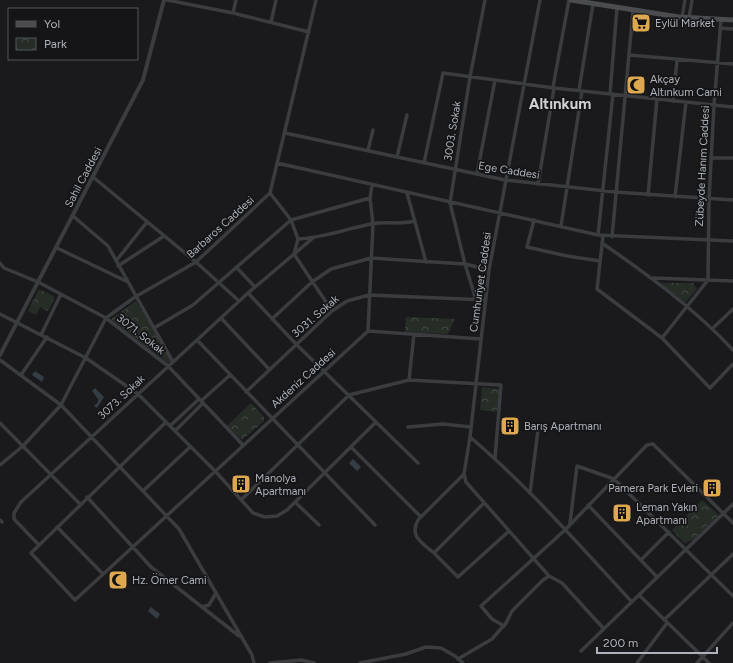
<svg xmlns="http://www.w3.org/2000/svg" width="733" height="663" font-family="Figtree,sans-serif">
<style>
.park{fill:url(#park-crowns)}
.water{fill:#353d44}
.lines{fill:none;stroke-linecap:round;stroke-linejoin:round}
.minor{stroke:#3b3c40;stroke-width:3.5}
.tertiary{stroke:#3b3c40;stroke-width:4}
.secondary{stroke:#4a4c50;stroke-width:5}
.labels{text-anchor:middle;stroke-width:3.5;stroke-linejoin:round;paint-order:stroke}
.poi-label{font-size:11px;fill:#aeb2ba;stroke:#151517;text-anchor:start}
.street-label{font-size:11px;fill:#aeb2ba;stroke:#151517}
.district-label{font-size:15px;font-weight:bold;fill:#cfd1d6;stroke:#151517}
</style>
<defs>
<pattern id="park-crowns" width="20" height="18" patternUnits="userSpaceOnUse"><rect width="20" height="18" fill="#262d27"/><path d="M2 6a3 3 0 1 1 6 0M12 15a3 3 0 1 1 6 0" fill="none" stroke="#434944"/></pattern>
</defs>
<rect width="100%" height="100%" fill="#1a1a1c"/>
<!-- park -->
<path class="park" d="M661,283H693L697,289L685,303Z
M39,289L55,297L48,311L40,307L36,315L28,311Z
M136,301L172,360L168,363L111,319Z
M406,317L455,319L448,334L405,332Z
M482,387L500,389L497,412L480,410Z
M251,403L264,417V421L242,440L227,426Z
M702,500L719,515L693,540L684,543L672,530Z"/>
<!-- water -->
<path class="water" d="M35,371L44,377L42,382L32,375Z
M95,388L104,397L97,408L94,406L98,402V399L92,391Z
M353,459L361,467L357,471L349,463Z
M151,607L160,614L157,619L148,611Z"/>
<g class="lines">
<!-- minor -->
<path class="minor" d="M167,0L233,13L309,32
M540,0L489,270L470,437C529,487 579,545 632,602
M233,13L236,0
M682,17L685,0
M689,18L692,0
M271,22L276,0
M720,28L733,29
M629,55L733,64
M553,87L569,0
M579,90L593,4
M610,94L617,8
M673,101L677,60
M285,133L505,180L615,192L733,200
M368,150L373,130
M397,157L407,115
M711,158H733
M277,163L598,235L733,241
M424,163L443,73L554,88L733,107
M477,174L495,80
M93,177L196,262L239,301
M538,184L554,88
M270,193L291,220L298,239L294,254L332,311
M407,193L426,262
M648,195L657,99
M675,197L686,102
M73,216L108,246L173,362
M534,220L527,247L567,256L600,261
M561,226L582,91
M598,235L613,94
M603,236L597,289L662,338L710,388L733,364
M612,237L633,11
M298,239C323,238 346,229 371,224C386,221 400,225 415,221
M602,243C648,275 694,308 733,350
M57,248L126,281
M116,261L147,222
M0,263L4,268L38,282L106,318L168,366L243,445
M118,266L164,236
M236,267L255,287
M653,278L733,281
M248,293L296,344L418,463
M476,300L465,264L450,203L470,77L485,0
M0,314L86,358L138,394L215,471L253,513L265,517L277,516L287,510L376,422
M221,318L269,369
M272,319L312,282L331,269L371,258L465,264L489,270
M154,328L193,305L291,220L370,198
M713,328L733,309
M368,331L373,224L370,198L372,185
M41,335L61,294
M662,338L708,280L709,200L714,105L721,20
M197,340L375,525
M0,360L61,405L179,529L252,655L254,663
M21,375L47,337
M409,380L414,334
M246,392L332,311L347,301L369,295L486,300
M201,401L230,375
M166,422L31,553L75,600L368,331L481,339
M0,423L80,504
M170,426L199,399
M408,427L443,424L471,427
M175,431L203,403
M470,437L464,474L466,482L549,576L562,583L604,629
M351,447L421,517
M0,465L23,446L61,405L106,318L135,297L196,262L270,193L316,0
M143,491L190,447
M530,493L538,430
M87,497L151,567L239,636
M241,500L349,395L409,380L501,385L495,458
M295,502L319,525
M484,503L434,553L458,577L509,531
M588,505L657,577
M0,520L2,522
M570,523L577,466L614,479L733,596
M57,527L103,574
M39,545L14,519V513L21,502L248,293L313,238
M434,553C422,543 409,536 418,520L464,474
M641,560L669,532
M639,595L709,663
M202,607L209,605L216,593
M664,620L733,554
M504,626L492,619L481,606L565,530L647,445L653,444L733,523
M581,651L733,504
M458,659L492,639L506,623L512,611L543,580L549,576
M270,663L301,660L314,663
M360,663L406,654L426,647L441,648L455,656L463,663
M637,663L667,623
M697,663L733,623"/>
<!-- tertiary -->
<path class="tertiary" d="M0,355L143,80L164,0"/>
<!-- secondary -->
<path class="secondary" d="M571,0L679,17L733,20"/>
</g>
<!-- icons -->
<defs>
<g id="supermarket-square" transform="scale(1)"><rect x="-9" y="-9" width="18" height="18" rx="4" fill="#dea850" stroke="#151517"/><path d="M-6-5.5h2.5l.6 2H6L4.5 2H-2.5L-4.4-4H-6ZM-1.5 3.2a1.3 1.3 0 1 0 .1 0ZM3 3.2a1.3 1.3 0 1 0 .1 0Z" fill="#111"/></g>
<g id="mosque-square" transform="scale(1)"><rect x="-9" y="-9" width="18" height="18" rx="4" fill="#dea850" stroke="#151517"/><path d="M3.5-4.9A6 6 0 1 0 3.5 4.9A5 5 0 1 1 3.5-4.9Z" fill="#111"/></g>
<g id="building-square" transform="scale(1)"><rect x="-9" y="-9" width="18" height="18" rx="4" fill="#dea850" stroke="#151517"/><path d="M-4-6H4V6H1V3H-1V6H-4ZM-2.5-4.3h1.7v1.8h-1.7ZM.8-4.3h1.7v1.8H.8ZM-2.5-1h1.7V.8h-1.7ZM.8-1h1.7V.8H.8Z" fill="#111"/></g>
</defs>
<g fill-rule="evenodd">
<use href="#supermarket-square" x="641" y="23"/>
<use href="#mosque-square" x="636" y="85"/>
<use href="#building-square" x="510" y="426"/>
<use href="#building-square" x="241" y="484"/>
<use href="#building-square" x="712" y="488"/>
<use href="#building-square" x="622" y="513"/>
<use href="#mosque-square" x="118" y="580"/>
</g>
<g class="labels">
<!-- poi labels -->
<g class="poi-label">
<text x="655" y="27">Eylül Market</text>
<text x="650" y="83">Akçay<tspan x="650" dy="13">Altınkum Cami</tspan></text>
<text x="524" y="430">Barış Apartmanı</text>
<text x="255" y="482">Manolya<tspan x="255" dy="13">Apartmanı</tspan></text>
<text x="698" y="492" text-anchor="end">Pamera Park Evleri</text>
<text x="636" y="511">Leman Yakın<tspan x="636" dy="13">Apartmanı</tspan></text>
<text x="132" y="584">Hz. Ömer Cami</text>
</g>
<!-- street labels -->
<g class="street-label">
<text transform="translate(452 131) rotate(-81)" y="4">3003. Sokak</text>
<text transform="translate(702 166) rotate(-87)" y="4">Zübeyde Hanım Caddesi</text>
<text transform="translate(509 170) rotate(9)" y="4">Ege Caddesi</text>
<text transform="translate(83 177) rotate(-62)" y="4">Sahil Caddesi</text>
<text transform="translate(220 227) rotate(-42)" y="4">Barbaros Caddesi</text>
<text transform="translate(480 282) rotate(-82)" y="4">Cumhuriyet Caddesi</text>
<text transform="translate(315 316) rotate(-41)" y="4">3031. Sokak</text>
<text transform="translate(141 334) rotate(38)" y="4">3071. Sokak</text>
<text transform="translate(303 378) rotate(-42)" y="4">Akdeniz Caddesi</text>
<text transform="translate(121 397) rotate(-43)" y="4">3073. Sokak</text>
</g>
<!-- district labels -->
<g class="district-label">
<text x="560" y="109">Altınkum</text>
</g>
</g>
<!-- legend -->
<rect x="8" y="8" width="130" height="52" fill="#151517" stroke="#525458"/>
<rect x="16" y="21" width="20" height="6" fill="#4a4c50" stroke="#525458"/>
<text x="44" y="28" font-size="12" fill="#aeb2ba">Yol</text>
<rect x="16" y="38" width="20" height="12" fill="url(#park-crowns)" stroke="#525458"/>
<text x="44" y="48" font-size="12" fill="#aeb2ba">Park</text>
<!-- scale -->
<path d="M597 647v6h120v-6" fill="none" stroke="#aeb2ba" stroke-width="2"/>
<text x="603" y="647" font-size="12" fill="#aeb2ba" stroke="#151517" stroke-width="3" paint-order="stroke">200 m</text>
</svg>
